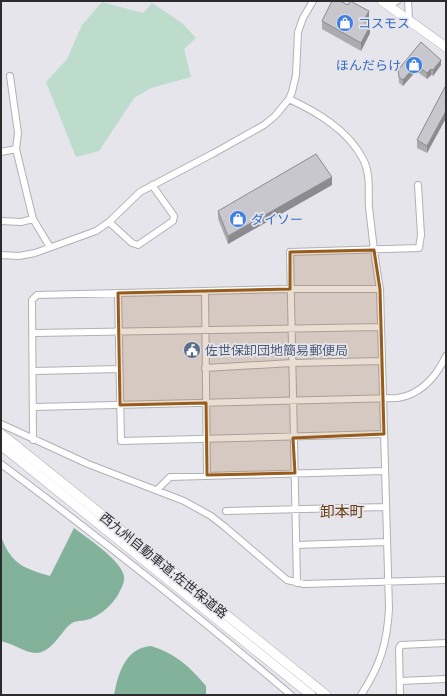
<svg xmlns="http://www.w3.org/2000/svg" width="447" height="696" font-family="Karla,'Noto Sans JP',sans-serif">
<style>
.green{fill:#bddccc}
.forest{fill:#82b29a}
.lines{fill:none;stroke-linecap:round;stroke-linejoin:round}
.minor-casing{stroke:#b1b0b6;stroke-width:8}
.highway-casing{stroke:#b1b0b6;stroke-width:10}
.minor{stroke:#fff;stroke-width:6}
.highway{stroke:#fff;stroke-width:9}
.highway-bridge-casing{stroke:#b1b0b6;stroke-width:10;stroke-linecap:butt}
.highway-bridge{stroke:#fff;stroke-width:9}
.wall{fill:#acabb0}
.shaded-wall{fill:#8c8b90}
.building{fill:#c8c7cd;stroke:#8c8b90}
.marked{fill:#975c1c;fill-opacity:0.2;stroke:#975c1c;stroke-width:3;stroke-linejoin:round}
.labels{text-anchor:middle;stroke-width:3.5;stroke-linejoin:round;paint-order:stroke}
.shop-label{font-size:13px;fill:#366cbe;stroke:#e7e5ec;text-anchor:start}
.service-label{font-size:13px;fill:#4e5e75;stroke:#e7e5ec;text-anchor:start}
.street-label{font-size:13px;fill:#2c2c2e;stroke:#e7e5ec}
.quarter-label{font-size:15px;fill:#694015;stroke:#e7e5ec}
</style>
<rect width="100%" height="100%" fill="#e7e5ec"/>
<!-- green -->
<path class="green" d="M102,2L143,13L152,3L182,23L196,38L184,49L191,77L151,88L134,98L99,151L76,157L46,82L67,59L82,25Z"/>
<!-- forest -->
<path class="forest" d="M74,528C87,538 121,560 124,576C125,582 121,589 119,593C114,603 102,614 92,618C87,621 80,620 74,622C67,625 64,632 59,637C37,666 27,648 1,641V536C11,564 23,568 50,576Z
M151,646C175,653 190,667 206,686V695H114C118,674 125,648 151,646Z"/>
<g class="lines">
<!-- minor casing -->
<g class="minor-casing">
<path id="minor" d="M408,1L409,19
M388,5L397,1
M10,76L18,133L16,149
M289,99C317,112 348,130 363,159C371,174 368,191 369,207C372,234 375,262 380,289L389,609C387,644 380,666 361,695
M1,152L16,149L33,219L50,247
M1,221L21,222L33,219
M109,222L132,243L138,245L173,221L174,216L152,185
M1,255L19,256L35,253L96,231L109,222L140,192L214,153L264,125L275,116L289,99L292,92L296,75L298,32L303,18L313,1
M205,291L207,475
M118,293L121,441L384,434
M34,333L381,327
M205,368L292,363L382,361
M34,371L119,369
M34,407L398,398C422,394 436,377 446,356
M1,424L88,464L184,501L211,516L225,527L287,580L304,584L446,580
M33,440L32,300L37,295L290,289H380
M1,464C100,538 197,615 291,695
M157,490L170,477L384,471
M226,511L385,507
M296,545L387,542
M297,583L290,252L419,248L421,235L418,185
M400,681L446,679
M400,695L399,648L401,645L446,643"/>
</g>
<!-- highway casing -->
<g class="highway-casing">
<path id="highway" d="M382,1L446,47
M14,444L326,695
M7,450L311,695"/>
</g>
<!-- minor -->
<use href="#minor" class="minor"/>
<!-- highway -->
<use href="#highway" class="highway"/>
<!-- highway-bridge casing -->
<g class="highway-bridge-casing">
<path id="highway-bridge" d="M1,434L14,444
M1,445L7,450"/>
</g>
<!-- highway-bridge -->
<use href="#highway-bridge" class="highway-bridge"/>
</g>
<!-- wall -->
<path class="wall" d="M369,18L366,23L370,33L361,51L322,29V21Z
M421,42L441,65L433,76L431,75L427,79L416,71L403,86L399,83L398,70Z
M446,85V118L427,153L417,148V140Z
M332,185L228,244L218,219V211Z"/>
<!-- shaded-wall -->
<path class="shaded-wall" d="M369,11V18L363,29V21Z
M370,26V33L361,51V43Z
M441,60V65L433,76V70Z
M416,65V71L403,86V80Z
M431,69V75L427,79V73Z
M446,111V118L427,153V146Z
M332,177V185L228,244V236Z"/>
<!-- building -->
<path class="building" d="M332,1H340L348,5L350,1L369,11L363,21L370,26L361,43L322,21Z
M421,42L441,60L433,70L431,69L427,73L416,65L403,80L399,77L398,70Z
M446,85V111L427,146L417,140Z
M316,154L332,177L228,236L218,211Z"/>
<!-- marked area -->
<path class="marked" d="M374,250L380,289L384,434L293,438L295,473L207,475L206,403L120,405L118,293L290,289V252Z"/>
<!-- icons -->
<defs>
<g id="shop-disc" transform="scale(0.9)"><circle r="9.5" fill="#3f7fe0" stroke="#e7e5ec"/><path d="M-5-2.5h2.3a2.7 3.5 0 0 1 5.4 0H5L5.5 6h-11ZM-1.5-2.5h3a1.5 2.3 0 0 0-3 0Z" fill="#fff"/></g>
<g id="civic-disc" transform="scale(0.9)"><circle r="9.5" fill="#5c6f8a" stroke="#e7e5ec"/><path d="M-.6-6.5H3V-4.5H.6V-3L4-1V1h2V6H-6V1h2V-1L-.6-3ZM-1.2 2.5V6h2.4V2.5Z" fill="#fff"/></g>
</defs>
<g fill-rule="evenodd">
<use href="#shop-disc" x="345" y="23"/>
<use href="#shop-disc" x="414" y="65"/>
<use href="#shop-disc" x="238" y="219"/>
<use href="#civic-disc" x="192" y="350"/>
</g>
<g class="labels">
<!-- shop labels -->
<g class="shop-label">
<text x="358" y="28">コスモス</text>
<text x="401" y="70" text-anchor="end">ほんだらけ</text>
<text x="251" y="224">ダイソー</text>
</g>
<!-- service labels -->
<g class="service-label">
<text x="205" y="355">佐世保卸団地簡易郵便局</text>
</g>
<!-- street labels -->
<g class="street-label">
<text transform="translate(164 565) rotate(39)" y="5">西九州自動車道;佐世保道路</text>
</g>
<!-- quarter labels -->
<g class="quarter-label">
<text x="342" y="517">卸本町</text>
</g>
</g>
<!-- border -->
<rect width="447" height="696" fill="none" stroke="#2c2c2e" stroke-width="4"/>
</svg>
